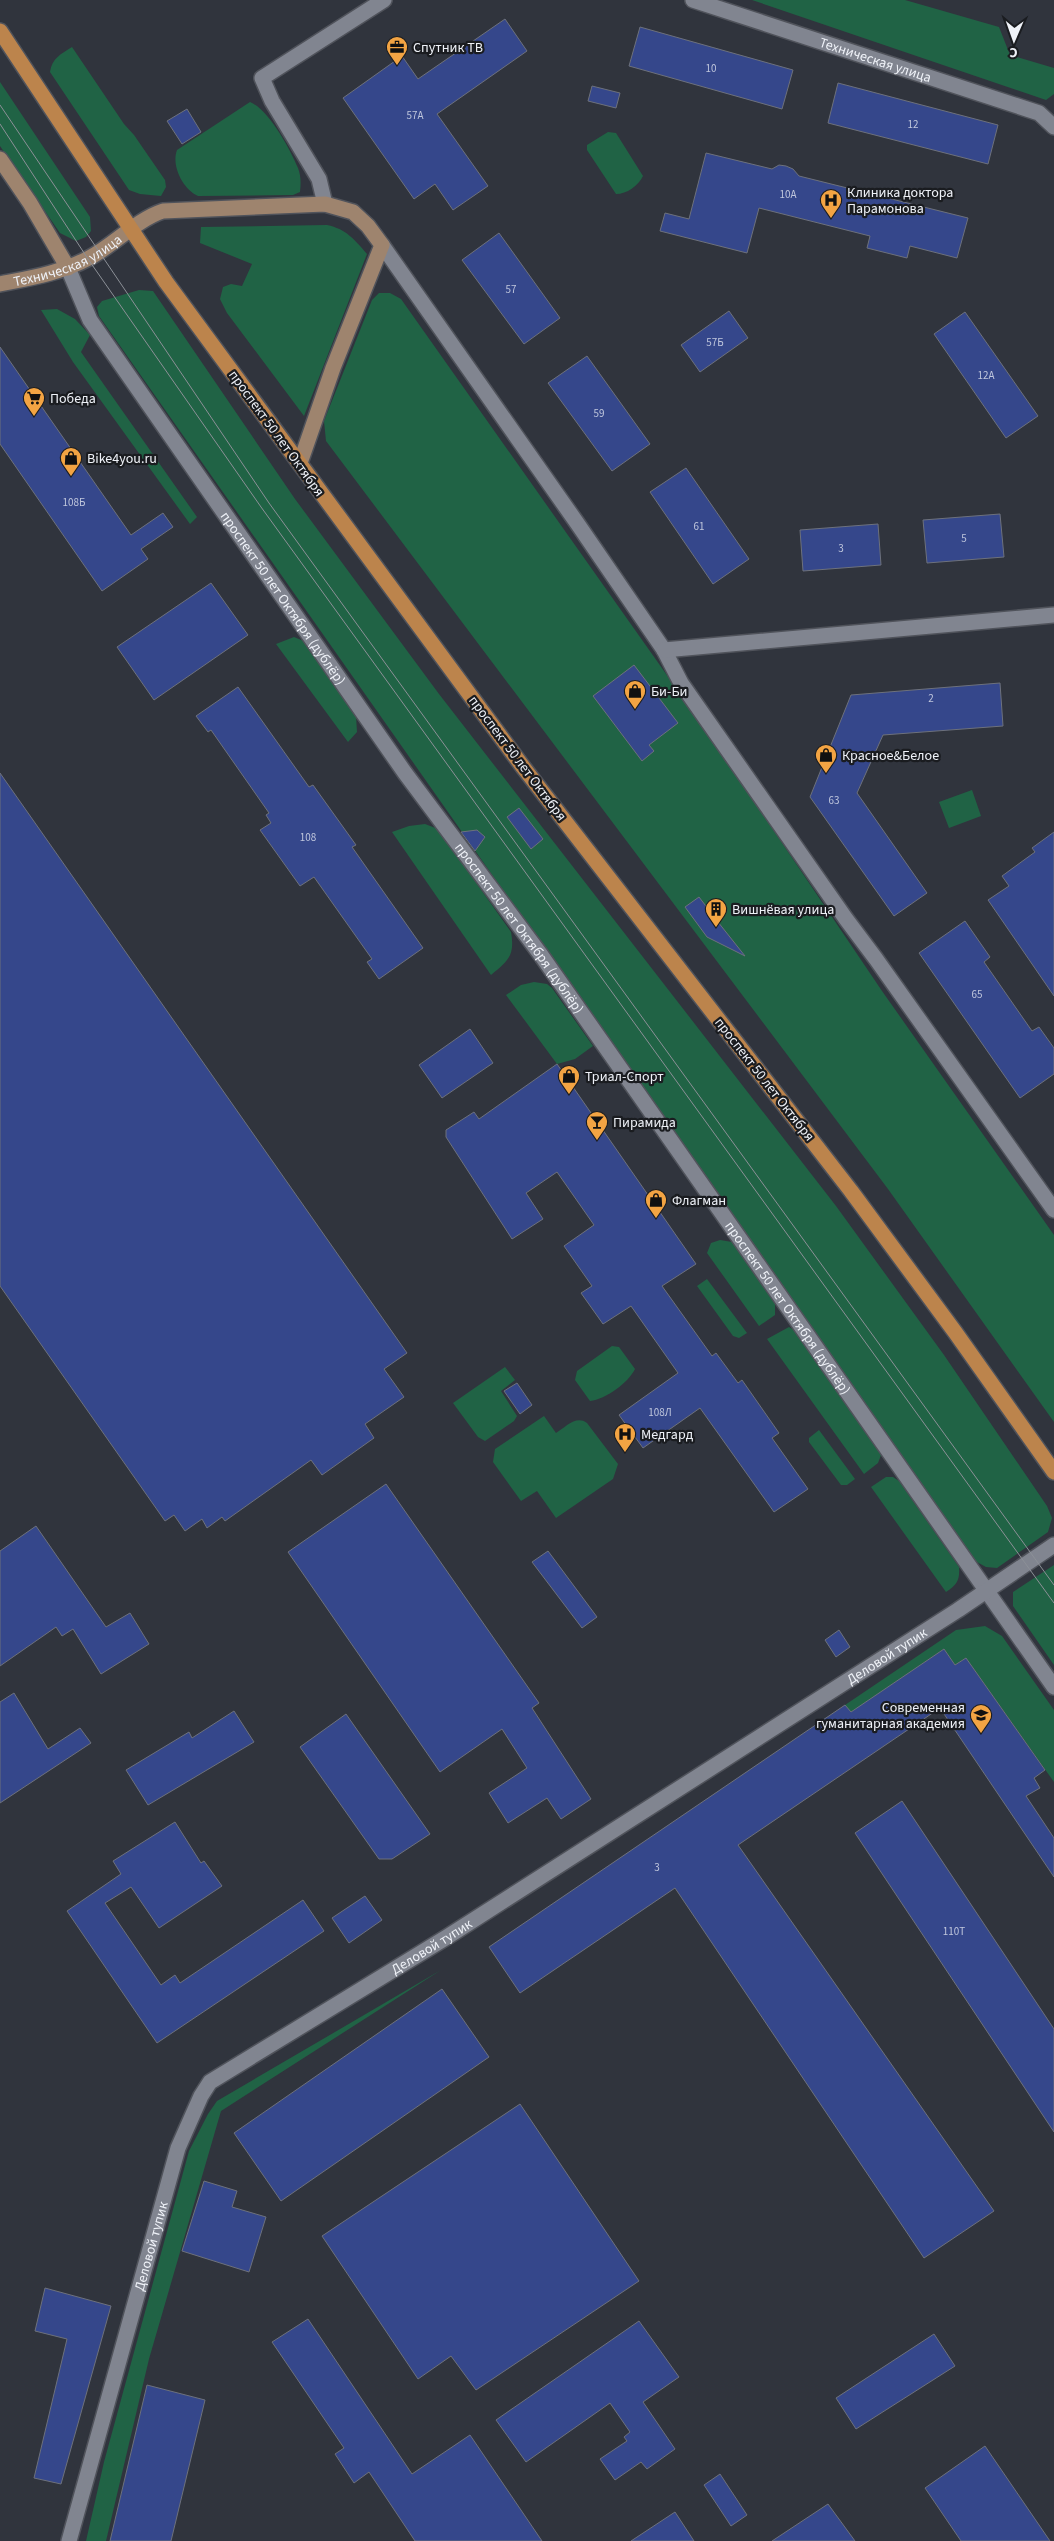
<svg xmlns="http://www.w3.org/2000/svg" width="1054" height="2541" font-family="'Source Sans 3',sans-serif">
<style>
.green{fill:#206345}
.building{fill:#35478b;stroke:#6d717c}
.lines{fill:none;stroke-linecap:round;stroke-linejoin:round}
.street-casing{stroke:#50535b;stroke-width:18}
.secondary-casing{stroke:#50535b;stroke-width:18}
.primary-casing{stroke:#50535b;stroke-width:18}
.street{stroke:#818590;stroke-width:15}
.secondary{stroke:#9e846e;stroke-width:15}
.primary{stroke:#bc844c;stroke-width:15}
.tram{stroke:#8c9097;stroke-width:1}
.labels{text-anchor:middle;stroke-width:4.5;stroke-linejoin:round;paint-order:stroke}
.number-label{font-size:11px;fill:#c0c7dd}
.poi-label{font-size:14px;fill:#eff2f8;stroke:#1a1c20;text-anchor:start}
.street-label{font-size:14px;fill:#eff2f8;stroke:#1a1c20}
</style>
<rect width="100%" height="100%" fill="#30343d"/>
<!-- green -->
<path class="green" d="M752,0H905L999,27L1010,55L1054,68V94L1046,100Z
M72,47L124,124L134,135L165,180L166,187L161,196L140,194L129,190L50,72C52,58 61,54 72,47Z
M0,82L90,217L91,231L86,237L76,241L60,233L0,146Z
M250,102C269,110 290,149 298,168C301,176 301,183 300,192L293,195L198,196C183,189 171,166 177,150Z
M608,132L616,133L643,176C638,186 627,194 616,194L587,150V145Z
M327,225C346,229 354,239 367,254L304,416L227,313L220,299L223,287L231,284L242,286L252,264L200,243L201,227Z
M139,290L153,291L295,499L439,694L836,1206L944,1355L1047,1506L1052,1518L1048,1532L997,1568L986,1567L975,1561L99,316L97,307L102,301Z
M379,293H390L401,299L705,729L882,991L1054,1235V1422L888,1189L326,441L324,421L372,300Z
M57,309L75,319L90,335L81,352L197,517L190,524L73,362L41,310Z
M294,637L306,642L356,716L357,732L348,742L276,644Z
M972,790L981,816L949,828L939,802Z
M425,824L438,829L511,932C515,955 509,960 491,975L392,832L409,826Z
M534,982L547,984L552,988L593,1046L575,1059L557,1064L506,995L521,985Z
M720,1240L732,1242L775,1304V1315L759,1326L707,1253L711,1243Z
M707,1279L747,1333L739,1338L733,1336L697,1286Z
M789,1327L794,1330L881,1455L878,1463L864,1474L767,1339Z
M612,1346L619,1347L635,1369C628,1383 606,1399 590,1401L575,1380L577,1371Z
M505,1367L515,1380L501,1391L517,1416L514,1421L485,1441L478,1437L453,1403Z
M544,1416L556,1433C566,1427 576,1415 587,1423L618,1464L613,1479L556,1518L537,1491L521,1501L493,1462L495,1449Z
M819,1430L855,1479L847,1485H841L809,1442V1438Z
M886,1477H893L899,1481L959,1567C960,1580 957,1585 946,1592L871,1487Z
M1054,1565V1665L1013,1606V1592Z
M985,1626L1002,1636L1054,1710V1782L966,1658L955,1665L944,1649L865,1703L854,1717L845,1705L956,1630Z
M441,1970L221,2111L149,2359L106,2541H86L104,2462L189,2151L208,2114L217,2101Z"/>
<!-- building -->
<path class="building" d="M505,19L527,51L437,114L488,186L453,210L435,184L414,199L343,98L402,56L418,79Z
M640,27L793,70L782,109L629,66Z
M838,83L998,125L988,164L828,123Z
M592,86L620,93L616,108L588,101Z
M187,109L201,132L182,144L167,121Z
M706,153L772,169L779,165L786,166L793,169L799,176L968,218L957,258L910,246L907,258L867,248L870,236L759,208L747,253L660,231L665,213L689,219Z
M499,233L560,318L524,344L462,260Z
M729,311L748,338L700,372L681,345Z
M965,312L1038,416L1006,438L934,334Z
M0,347L131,535L163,513L173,527L141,549L148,559L102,591L0,444Z
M587,356L650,444L612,471L548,383Z
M686,468L749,559L713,584L650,492Z
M1000,514L1004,557L927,563L923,520Z
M878,524L881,565L803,571L800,530Z
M211,583L248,635L154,700L117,647Z
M634,665L678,723L649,745L654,751L642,761L593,696Z
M1000,683L1003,726L883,735L857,793L927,893L894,916L810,797L851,695Z
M238,687L309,787L313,785L356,845L352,847L423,948L379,979L367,962L372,959L314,877L300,886L260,830L271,823L266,815L269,813L211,730L208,732L196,716Z
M0,773L407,1353L384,1369L404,1397L365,1424L374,1438L322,1475L311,1460L225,1521L222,1517L207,1528L202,1519L185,1531L174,1515L165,1521L0,1286Z
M519,808L543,839L531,849L507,817Z
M477,830L485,837L475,851L461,832Z
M1054,832V996L988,900L1009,886L1002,876L1035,852L1032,848Z
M699,897L718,922L745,956L707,937L685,907Z
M965,921L990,957L984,962L1032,1031L1039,1027L1054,1048V1074L1020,1098L919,953Z
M470,1029L493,1063L442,1098L419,1065Z
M557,1064L696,1264L662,1286L712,1356L716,1353L738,1383L742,1380L779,1433L772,1438L808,1489L774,1512L700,1408L643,1448L619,1415L678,1373L631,1306L603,1324L581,1293L592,1286L564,1246L594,1225L557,1172L526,1193L543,1219L512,1239L446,1137V1130L474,1112L479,1119Z
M517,1383L532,1405L520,1414L504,1391Z
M386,1484L539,1703L532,1708L591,1799L561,1819L547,1798L508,1823L489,1793L527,1768L502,1729L440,1772L288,1552Z
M36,1526L106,1627L130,1613L149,1644L101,1674L73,1629L62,1636L56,1627L0,1666V1551Z
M548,1551L597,1617L582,1628L532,1562Z
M839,1630L850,1647L836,1657L825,1640Z
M944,1649L955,1665L966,1658L1045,1770L1034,1778L1040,1788L1026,1796L1054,1838V1877L940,1708L738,1845L994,2211L924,2258L675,1888L520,1993L489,1947L845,1705L851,1712Z
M14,1693L48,1749L80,1728L91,1743L0,1803V1702Z
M234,1711L254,1742L148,1805L126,1770L189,1732L192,1738Z
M346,1714L430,1834L392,1859H379L300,1747Z
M902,1801L1054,2029V2132L855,1833Z
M175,1822L201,1863L204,1861L222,1886L159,1928L131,1887L105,1903L161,1985L175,1975L180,1983L303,1900L324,1931L157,2043L67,1911L121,1874L113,1861Z
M365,1896L382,1920L349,1943L332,1918Z
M442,1989L489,2057L281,2201L234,2133Z
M520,2104L639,2281L476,2390L451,2356L418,2379L322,2236Z
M204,2181L237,2191L232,2207L266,2217L249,2272L182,2251Z
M45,2288L111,2306L61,2484L34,2478L67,2339L35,2331Z
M308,2319L412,2474L470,2435L542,2541H415L369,2472L354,2483L335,2454L344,2448L272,2342Z
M639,2321L679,2377L643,2402L675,2449L647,2469L641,2462L615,2480L600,2459L627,2441L624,2437L630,2432L610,2403L526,2462L496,2420Z
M934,2334L955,2366L856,2429L836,2398Z
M147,2385L205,2400L171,2541H110Z
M985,2446L1050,2541H961L925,2488Z
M720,2474L747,2515L731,2526L704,2485Z
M828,2504L855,2541H772Z
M675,2512L694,2541H631Z"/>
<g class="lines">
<!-- street casing -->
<g class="street-casing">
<g id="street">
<path id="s1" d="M693,0L1039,113L1054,127"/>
<path d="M325,204L319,179L272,101L262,78L384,0"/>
<path d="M382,245L577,523L664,650L681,683L846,919L876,959L1054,1210"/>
<path id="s2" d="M68,268L90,320L405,773L541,955L1054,1687"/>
<path d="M664,650L1054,615"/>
<path id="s3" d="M69,2541L178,2148L201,2096L210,2082L447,1937L958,1610L1054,1545"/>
</g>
</g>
<!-- secondary casing -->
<g class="secondary-casing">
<g id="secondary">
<path d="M0,159L30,203L68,268"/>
<path id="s4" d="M0,284C30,278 61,273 89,258C114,245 136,220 163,211L325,204L353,212L368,226L382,245L333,368L300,463"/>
</g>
</g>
<!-- primary casing -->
<g class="primary-casing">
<path id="primary" d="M0,31L166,282L523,767L851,1191L955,1332L1054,1472"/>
</g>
<!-- street -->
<use href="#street" class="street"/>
<!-- secondary -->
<use href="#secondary" class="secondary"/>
<!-- primary -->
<use href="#primary" class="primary"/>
<!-- tram -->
<path class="tram" d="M0,105L269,503L1054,1585
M0,124L88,259L261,507L1054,1603"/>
</g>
<!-- icons -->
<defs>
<g id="office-pin" transform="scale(1.125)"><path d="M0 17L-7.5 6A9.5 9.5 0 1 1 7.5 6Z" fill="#f3a443" stroke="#1a1c20"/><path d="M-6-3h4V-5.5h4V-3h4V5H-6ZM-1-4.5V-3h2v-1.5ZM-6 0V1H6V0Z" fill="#111"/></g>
<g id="hospital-pin" transform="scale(1.125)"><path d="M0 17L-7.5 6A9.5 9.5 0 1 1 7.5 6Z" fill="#f3a443" stroke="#1a1c20"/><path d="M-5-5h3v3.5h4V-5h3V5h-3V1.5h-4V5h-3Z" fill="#111"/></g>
<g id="supermarket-pin" transform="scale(1.125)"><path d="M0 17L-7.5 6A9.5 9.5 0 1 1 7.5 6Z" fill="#f3a443" stroke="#1a1c20"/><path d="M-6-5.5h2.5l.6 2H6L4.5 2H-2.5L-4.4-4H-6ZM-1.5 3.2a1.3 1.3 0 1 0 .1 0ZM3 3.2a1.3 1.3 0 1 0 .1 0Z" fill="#111"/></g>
<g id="shop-pin" transform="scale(1.125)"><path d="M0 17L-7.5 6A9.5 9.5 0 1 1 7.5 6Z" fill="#f3a443" stroke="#1a1c20"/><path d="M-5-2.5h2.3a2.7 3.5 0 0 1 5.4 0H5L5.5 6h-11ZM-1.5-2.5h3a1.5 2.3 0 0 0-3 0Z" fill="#111"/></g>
<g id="building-pin" transform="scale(1.125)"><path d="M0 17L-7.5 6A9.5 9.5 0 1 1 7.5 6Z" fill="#f3a443" stroke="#1a1c20"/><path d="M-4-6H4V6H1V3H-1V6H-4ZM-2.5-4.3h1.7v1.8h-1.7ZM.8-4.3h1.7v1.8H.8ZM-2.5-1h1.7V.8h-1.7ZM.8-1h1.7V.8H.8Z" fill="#111"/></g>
<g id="bar-pin" transform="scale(1.125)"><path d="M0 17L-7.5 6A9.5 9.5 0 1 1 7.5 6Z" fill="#f3a443" stroke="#1a1c20"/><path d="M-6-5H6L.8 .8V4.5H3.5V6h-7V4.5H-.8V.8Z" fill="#111"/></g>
<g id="university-pin" transform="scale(1.125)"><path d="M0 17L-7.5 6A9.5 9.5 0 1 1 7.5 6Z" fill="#f3a443" stroke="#1a1c20"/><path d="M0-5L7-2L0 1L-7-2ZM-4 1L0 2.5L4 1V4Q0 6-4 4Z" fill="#111"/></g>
</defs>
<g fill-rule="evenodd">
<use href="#office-pin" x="397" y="47"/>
<use href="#hospital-pin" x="831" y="200"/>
<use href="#supermarket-pin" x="34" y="398"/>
<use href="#shop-pin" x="71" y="458"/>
<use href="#shop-pin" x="635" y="691"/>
<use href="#shop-pin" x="826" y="755"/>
<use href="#building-pin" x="716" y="909"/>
<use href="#shop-pin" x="569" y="1076"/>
<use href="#bar-pin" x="597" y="1122"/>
<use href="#shop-pin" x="656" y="1200"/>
<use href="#hospital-pin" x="625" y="1434"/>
<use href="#university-pin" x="981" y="1715"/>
</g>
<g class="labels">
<!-- number labels -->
<g class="number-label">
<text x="711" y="72">10</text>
<text x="415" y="119">57А</text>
<text x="913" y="128">12</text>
<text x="788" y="198">10А</text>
<text x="511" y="293">57</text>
<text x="715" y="346">57Б</text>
<text x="986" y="379">12А</text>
<text x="599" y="417">59</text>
<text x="74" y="506">108Б</text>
<text x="699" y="530">61</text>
<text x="964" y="542">5</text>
<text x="841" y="552">3</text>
<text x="931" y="702">2</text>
<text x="834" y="804">63</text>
<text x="308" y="841">108</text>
<text x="977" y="998">65</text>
<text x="660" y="1416">108Л</text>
<text x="657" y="1871">3</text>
<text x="954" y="1935">110Т</text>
</g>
<!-- poi labels -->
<g class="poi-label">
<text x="413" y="52">Спутник ТВ</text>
<text x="847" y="197">Клиника доктора<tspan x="847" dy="16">Парамонова</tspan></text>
<text x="50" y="403">Победа</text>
<text x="87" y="463">Bike4you.ru</text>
<text x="651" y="696">Би-Би</text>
<text x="842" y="760">Красное&amp;Белое</text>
<text x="732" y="914">Вишнёвая улица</text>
<text x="585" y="1081">Триал-Спорт</text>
<text x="613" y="1127">Пирамида</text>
<text x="672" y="1205">Флагман</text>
<text x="641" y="1439">Медгард</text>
<text x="965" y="1712" text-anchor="end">Современная<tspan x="965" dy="16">гуманитарная академия</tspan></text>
</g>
<!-- street labels -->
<g class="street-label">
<text dy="5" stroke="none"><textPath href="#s1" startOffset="192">Техническая улица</textPath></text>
<text dy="5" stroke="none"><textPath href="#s4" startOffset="72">Техническая улица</textPath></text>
<text transform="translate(277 433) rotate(54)" y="5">проспект 50 лет Октября</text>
<text dy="5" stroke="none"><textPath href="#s2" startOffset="395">проспект 50 лет Октября (дублёр)</textPath></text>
<text transform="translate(518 758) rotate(53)" y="5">проспект 50 лет Октября</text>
<text dy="5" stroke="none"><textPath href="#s2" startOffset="801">проспект 50 лет Октября (дублёр)</textPath></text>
<text transform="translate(765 1079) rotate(52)" y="5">проспект 50 лет Октября</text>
<text dy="5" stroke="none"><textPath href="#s2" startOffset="1266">проспект 50 лет Октября (дублёр)</textPath></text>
<text dy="5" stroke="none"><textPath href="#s3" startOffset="1281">Деловой тупик</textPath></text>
<text dy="5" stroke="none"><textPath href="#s3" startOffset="741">Деловой тупик</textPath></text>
<text dy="5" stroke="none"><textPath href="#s3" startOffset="306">Деловой тупик</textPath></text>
</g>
</g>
<!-- north arrow -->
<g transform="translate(1014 40) rotate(182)" stroke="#1a1c20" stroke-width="4" paint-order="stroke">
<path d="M0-4L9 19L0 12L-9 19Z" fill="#eff2f8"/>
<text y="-8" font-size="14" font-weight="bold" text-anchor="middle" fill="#eff2f8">С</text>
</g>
</svg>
